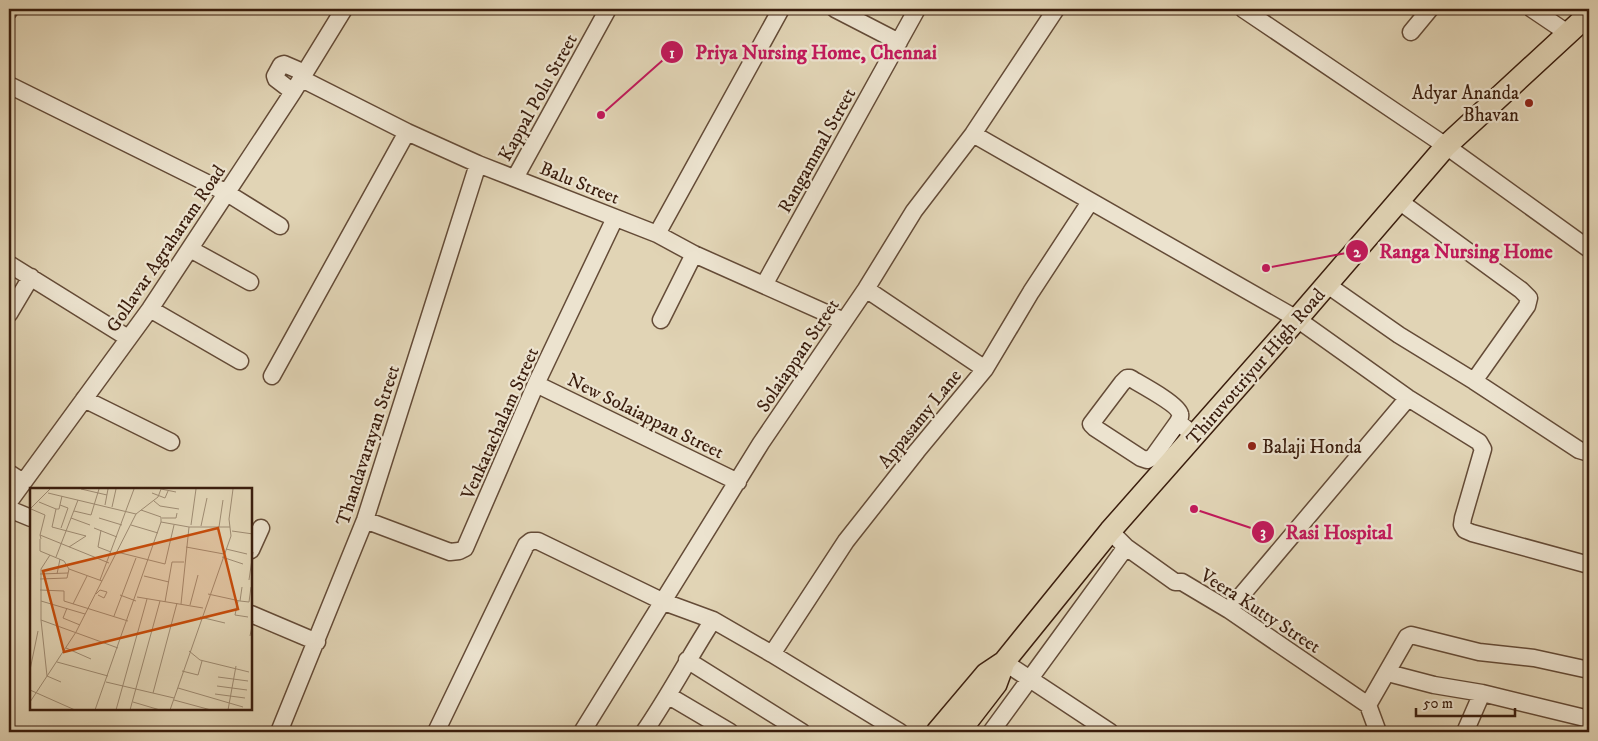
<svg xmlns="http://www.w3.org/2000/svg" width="1598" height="741" font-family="'IM FELL DW Pica',serif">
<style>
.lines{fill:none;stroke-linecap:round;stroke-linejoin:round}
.minor-casing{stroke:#644b37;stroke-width:19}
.major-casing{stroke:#3a1d0d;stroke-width:24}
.minor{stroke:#ece3cf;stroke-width:16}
.major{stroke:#e1d4b5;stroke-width:21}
.poi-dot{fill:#8f2418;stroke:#ece3cf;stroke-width:2}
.labels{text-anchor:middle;stroke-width:4.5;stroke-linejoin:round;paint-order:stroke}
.poi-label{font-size:19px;fill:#3a1d0d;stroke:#ece3cf;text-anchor:end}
.street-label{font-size:19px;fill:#3a1d0d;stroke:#ece3cf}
.inset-road{fill:none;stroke:#9e8b72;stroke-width:1}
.view{fill:#c54d0c;fill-opacity:0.15;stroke:#c54d0c;stroke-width:2.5}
.inset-edge{fill:none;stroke:#3a1d0d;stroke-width:2.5}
.leader{fill:none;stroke:#c2185b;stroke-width:2}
.callout-dot{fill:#c2185b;stroke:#ece3cf;stroke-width:2}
.mark-label{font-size:15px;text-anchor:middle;font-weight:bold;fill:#fff}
.callout-label{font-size:20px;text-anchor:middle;font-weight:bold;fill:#c2185b;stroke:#ece3cf;stroke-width:4.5;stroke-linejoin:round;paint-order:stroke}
</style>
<rect width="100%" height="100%" fill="#e1d4b5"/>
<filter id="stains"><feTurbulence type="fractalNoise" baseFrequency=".004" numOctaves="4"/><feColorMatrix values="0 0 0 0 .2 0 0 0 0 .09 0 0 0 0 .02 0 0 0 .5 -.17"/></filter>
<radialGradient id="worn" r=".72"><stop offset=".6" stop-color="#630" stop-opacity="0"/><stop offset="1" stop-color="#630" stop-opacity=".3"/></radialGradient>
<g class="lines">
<!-- minor casing -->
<g class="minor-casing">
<path id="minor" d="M835,9L899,42
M1243,9L1446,146L1589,249
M1532,9L1569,34
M9,11L10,9
M1411,32L1430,9
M302,79L407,132L478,164L657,234L694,254L844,321
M9,85L227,193L280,226
M293,92L276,79L275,76L281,65L284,64L305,73
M973,134L1297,319L1408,398L1479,442L1483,449L1463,518L1462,525L1465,530L1472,533L1589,565
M515,178L608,9
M1399,201L1521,290L1529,298L1527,306L1474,381
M657,234L781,9
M190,249L250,282
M9,264L128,338
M1326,284L1399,335L1474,381L1579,450L1589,453
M764,285L917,9
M866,289L985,369
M150,309L240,361
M9,314L31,277
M661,320L694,254
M272,376L407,132
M536,384L738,482
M84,399L171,442
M1178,422C1179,419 1181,418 1180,414C1178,404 1140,384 1130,378H1127L1122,383L1091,424L1095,428L1141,458L1147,460L1153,457L1178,422L1195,436
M9,473L23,482
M9,502L150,309L293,92L344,9
M9,509L31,518
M365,520L450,552L459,551L465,548L536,384L615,218
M1110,531L1126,547L1175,582H1182L1229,610L1368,705L1378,732
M251,550L261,528
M1229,610L1408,398
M251,614L317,642
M772,654L846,541L917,451L985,369L1031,292L1090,202
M687,660L802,732
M1004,662L1110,732
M1388,673L1434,685L1482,693L1589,719
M669,696L730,732
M1368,705L1407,637L1411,635L1479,652L1534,658L1589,670
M279,732L365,520L478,164
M436,732L526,545L531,541H538L664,602L713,620L772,654L900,732
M582,732L761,443L866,289L914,211L973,134L1056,9
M644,732C669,696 689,657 713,620
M991,732L1126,547
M1465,732L1482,693"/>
</g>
<!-- major casing -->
<g class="major-casing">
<path id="major" d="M937,732L986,674L1004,662L1110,531L1297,319L1446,146L1589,14
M959,732L996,684L1003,665"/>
</g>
<!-- minor -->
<use href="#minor" class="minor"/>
<!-- major -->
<use href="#major" class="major"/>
</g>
<!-- markers -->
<g class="poi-dot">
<circle cx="1529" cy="103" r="5"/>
<circle cx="1252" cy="446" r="5"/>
</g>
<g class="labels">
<!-- poi labels -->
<g class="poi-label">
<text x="1519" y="99">Adyar Ananda<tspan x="1519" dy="22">Bhavan</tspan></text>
<text x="1262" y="453" text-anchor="start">Balaji Honda</text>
</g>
<!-- street labels -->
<g class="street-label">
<text transform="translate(537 97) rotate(-61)" y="7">Kappal Polu Street</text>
<text transform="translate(816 150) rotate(-61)" y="7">Rangammal Street</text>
<text transform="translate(580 182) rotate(22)" y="7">Balu Street</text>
<text transform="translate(165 248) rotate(-56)" y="7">Gollavar Agraharam Road</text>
<text transform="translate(797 355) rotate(-56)" y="7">Solaiappan Street</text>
<text transform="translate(1255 366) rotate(-49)" y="7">Thiruvottriyur High Road</text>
<text transform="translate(646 415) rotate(26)" y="7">New Solaiappan Street</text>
<text transform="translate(919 418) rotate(-51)" y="7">Appasamy Lane</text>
<text transform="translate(499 423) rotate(-66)" y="7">Venkatachalam Street</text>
<text transform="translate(367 445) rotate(-72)" y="7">Thandavarayan Street</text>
<text transform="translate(1261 610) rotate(33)" y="7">Veera Kutty Street</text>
</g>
</g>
<!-- overview -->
<g transform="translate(30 488)">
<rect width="222" height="222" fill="#e1d4b5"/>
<path class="inset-road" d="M51,1L77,7M131,1L146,4M18,5L106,26M122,5L135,10L138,3M124,13L130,18L149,21M9,14L26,21L22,39L56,48L39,59M30,17L38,20L31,40M75,17L78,1M82,19L86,1M0,21L20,1M1,21L15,27L10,47M26,21H29L32,8M111,22L131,29V34M44,23L61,27L69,1M41,30L60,37M69,30L92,37M132,30H146L147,25M131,34L159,39H200M101,37L128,45M161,37L166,1M171,38L177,10M189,39L193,12M64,40L87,49M71,42L68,59L81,64M202,43L223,46M10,51V63L34,73L39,81L72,93M11,51L10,47L79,75M156,59L194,66M196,61L217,66M87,64L135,76L144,37M20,67L11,81V132L17,188L31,194M26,69L48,12M192,69L213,76M10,86L38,85M27,86L30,71M114,88L139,94M10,91L37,90L39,81M70,92L104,1M219,92L223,64M10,102L34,103V113L98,133M66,106L70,102L77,104L74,110L68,107M178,106L210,113L212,99M90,107L106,113M107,109L173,120M11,113L55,126M208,113L205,127L218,129M210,113L219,114L221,99M135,114L142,74H154M43,116L57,88M151,116L159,39M160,117L168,87M37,120L33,130L50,137M84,128L106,70M170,129L195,135M11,132L88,160M220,148L223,133M36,160L61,171M159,163L170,172L219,184M27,174L78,188M0,182L8,143M152,183L168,187L172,173M188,189L218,193M76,194L144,210M187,198L217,202M148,200L213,219M0,202L45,222M123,205L147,115M185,206L215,210M144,212L181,222M0,214L46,144L106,26L128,9L131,1M103,214L130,222M65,222L131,34M86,222L117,111M100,222L130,113M140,222L201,48L199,31L203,1M198,222L206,178"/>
<path class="view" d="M188,40L208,121L34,164L13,83Z"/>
<rect width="222" height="222" class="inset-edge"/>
</g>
<!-- callouts -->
<path class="leader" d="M601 115L672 52M1266 268L1357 251M1194 509L1263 532"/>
<g class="callout-dot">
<circle cx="601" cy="115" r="5"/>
<circle cx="1266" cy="268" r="5"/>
<circle cx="1194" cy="509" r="5"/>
<circle cx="672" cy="52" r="12"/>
<circle cx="1357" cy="251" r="12"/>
<circle cx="1263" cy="532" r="12"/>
</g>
<g class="mark-label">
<text x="672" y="58">1</text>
<text x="1357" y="257">2</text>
<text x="1263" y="537">3</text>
</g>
<g class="callout-label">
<text x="816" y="59">Priya Nursing Home, Chennai</text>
<text x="1466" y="258">Ranga Nursing Home</text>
<text x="1339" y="539">Rasi Hospital</text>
</g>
<!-- margin -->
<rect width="1598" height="741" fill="none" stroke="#e1d4b5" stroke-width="30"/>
<rect x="10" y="10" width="1578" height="721" fill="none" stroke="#3a1d0d" stroke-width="2.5"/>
<rect x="15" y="15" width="1568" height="711" fill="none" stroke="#3a1d0d"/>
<!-- scale -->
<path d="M1416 708v8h99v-8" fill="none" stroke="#3a1d0d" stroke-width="2.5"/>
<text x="1423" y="708" font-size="15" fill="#3a1d0d" stroke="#ece3cf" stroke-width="4" paint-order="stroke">50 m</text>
<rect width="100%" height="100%" filter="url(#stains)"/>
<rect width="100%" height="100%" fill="url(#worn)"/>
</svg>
